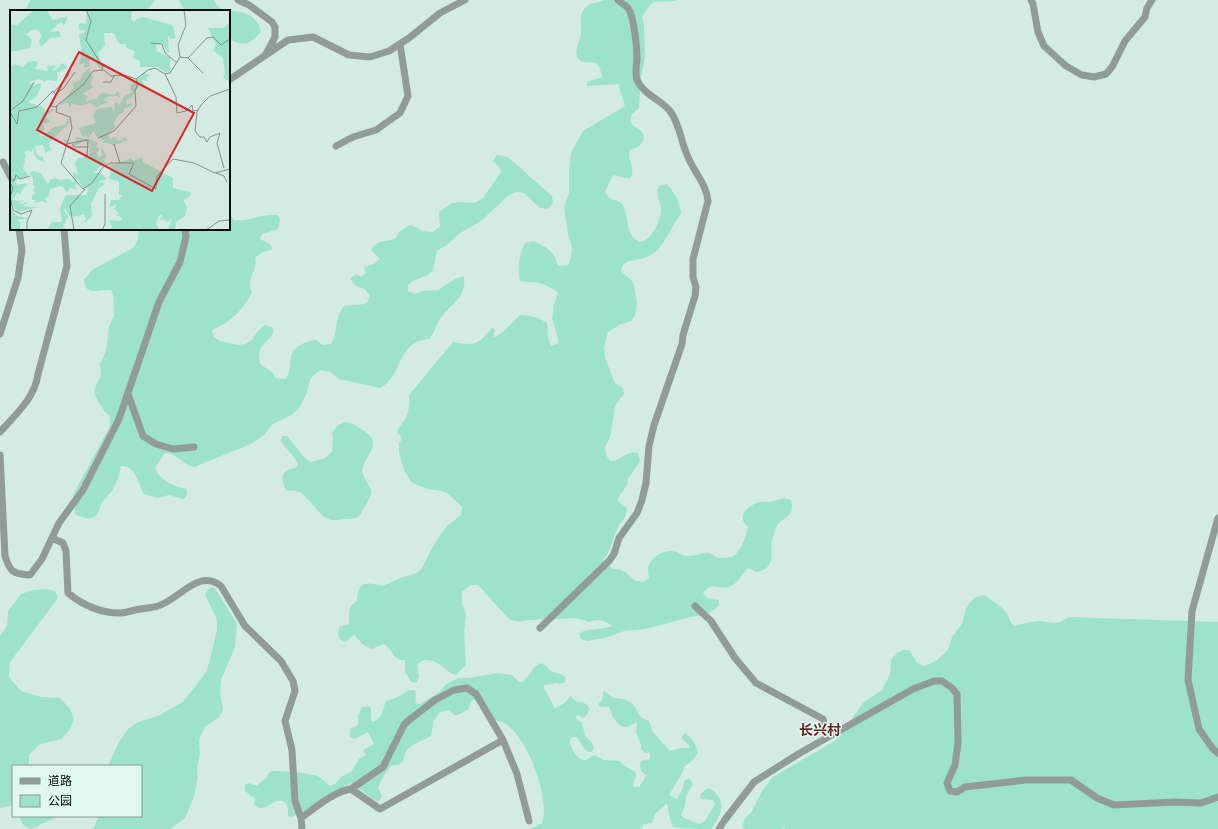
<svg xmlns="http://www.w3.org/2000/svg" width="1218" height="829" font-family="Manrope,'Noto Sans SC',sans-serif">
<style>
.green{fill:#9de3cc}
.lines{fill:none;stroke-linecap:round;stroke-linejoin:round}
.minor{stroke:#919b97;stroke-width:7}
.labels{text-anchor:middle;stroke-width:3;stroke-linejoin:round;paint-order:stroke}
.quarter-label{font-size:14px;font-weight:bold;fill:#6c2628;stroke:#e0f8ef}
.inset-road{fill:none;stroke:#81938c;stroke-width:1}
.view{fill:#d62828;fill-opacity:0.15;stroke:#d62828;stroke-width:2}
.inset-edge{fill:none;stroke:#060e0b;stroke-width:2}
</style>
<rect width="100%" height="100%" fill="#d3ebe2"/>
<!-- green -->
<path class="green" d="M30,0H155L148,9L145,11H25L30,1Z
M179,0H214C222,21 252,0 261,31C252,44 242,48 229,38V11H185Z
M604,0H678C670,3 657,0 652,3C648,7 645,12 642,17L644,24L645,56L641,78L639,108C636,111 631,114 631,118C629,126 638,127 642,132C648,141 638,148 630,150C626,160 638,170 629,179L613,175L605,192L609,198C613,200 617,200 620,202C631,211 622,232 639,242C651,242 662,219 661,208C660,199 655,197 659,186L666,184C674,190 680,203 681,213C673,224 664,246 654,253C650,255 645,258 640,259C631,261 623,260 621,271L631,280L634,285L637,303L635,316L631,321L621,324L608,332L604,348L605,358L615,383L623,388L624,394L615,406L611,434L605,448L606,455L610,461C621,462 627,449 638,453L640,461L628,479L627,485L617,500L627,508C626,520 622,519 618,528C611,540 613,548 603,560L613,569C624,568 628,575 636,581L644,582L649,578C649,575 648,572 648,569C649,559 661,551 671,551C678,551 682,557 689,556C704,555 704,548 718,558C722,558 728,558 732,557C741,552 745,538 748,528C747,526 744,523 743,520C741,511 752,504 759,502C763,502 766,502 769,502C778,501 782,496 791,500C796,519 781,516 776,528C775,532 773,536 772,540C770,554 777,567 757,572L748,568C741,574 738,585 728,587C718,590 712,581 703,593C707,600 712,599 719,600V605L715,609L705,615L691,617L645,629L624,631L608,637L587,641L581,639L579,633C589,628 602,630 612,626C605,620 597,618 589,622L577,618L528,620C520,622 516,622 509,619L478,585H471L462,591V603L466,614L464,632L466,665L456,675C442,671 442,660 424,660L417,664L419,677L416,683L411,682L405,672V660C392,660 394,651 384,644L378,646L372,649C362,646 360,641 354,634L346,642L341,640L338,634L339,627L349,624C350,612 346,609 357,601C358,580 366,582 383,586L400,578L417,573L422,568L431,550L441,534L447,526L461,515L462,507L447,493L442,491L427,489L411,482L404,470L399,453V443L402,439L400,435L397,433C398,428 401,425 404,421C409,413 410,404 409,395L453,342C476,346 477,345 492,328L495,329L493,338L503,332L520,315C530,315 538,317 547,323L548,337L551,346L559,343L552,318L554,305L558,292C551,288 541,282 533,282C527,281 528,283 520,281C517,269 519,254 525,243L534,241C548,249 553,249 558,266L568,265L571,257L572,247L568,234L564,207L569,193V170L571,153L583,131L625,106L618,84L587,86V82L602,77C598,51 586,70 578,58C573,50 580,42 581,34C582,25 578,15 585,8C590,2 598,3 604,0Z
M497,155L503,156L509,158L552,196L553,203L548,209L540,208L524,193L517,192L509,195L481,221L460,233L446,246L441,248L437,251L433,271L428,275L413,281L408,285V291L415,294L422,291L438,290L455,279L464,276C467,298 450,304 439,320C435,327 435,333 429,339C396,341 404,376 380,388L339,379L330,372L320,370L311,378L306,395L300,407L293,414L273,424L264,435L251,444L194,467C183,465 176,452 165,453L156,466V471C162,481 175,487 186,489C188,493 187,497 183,499L169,495L158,498L144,494C138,484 136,465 121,466L119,476L112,491L102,502L97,515C89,521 84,518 75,514L73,495L109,428L110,416C103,411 95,398 94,390L101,375L100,364L106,351L109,327L114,315L113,294L111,290C100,289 85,297 84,280L92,270L133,248C137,243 140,236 138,229H229V213L234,220C249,222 263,213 278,215L280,221L278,229L262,234L260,239L270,244L273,249L261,253L255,258C258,274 245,275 252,292C247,303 238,314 228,321C223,325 217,327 212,331L214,337L220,341L237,345L245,344L252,340L257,332L265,325L273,328V334C262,348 257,345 260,364L272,372L276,378L285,379C292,370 289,367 291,357C293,346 306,341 316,340L323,345L331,344C339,330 333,321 344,306C352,304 359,306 367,303L370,296L365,289L356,286L350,279L356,274L361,277L366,273L364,267L374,264L380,259L371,250C379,237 385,244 396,238L399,232L410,225L416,227L422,231L433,232L440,226L439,212L452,203L460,202L475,203L483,198L501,172L500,168L493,161Z
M345,422C356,424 356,426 364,431C385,444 363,456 362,472C371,495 377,486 363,510C359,519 355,519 346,519C341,519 336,521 331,520C318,517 307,492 296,491C294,490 290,491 287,491C282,485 279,473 290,469C294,468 295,469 298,465C295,455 286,450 281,441L282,436H287L306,459L311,462L325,458L332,452L333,437L332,433L338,425Z
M214,587L237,624L235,647L221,680L220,692L223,710L219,717L205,727L199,740L200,755L197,767L198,778L194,796L187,814L184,819L170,829H93L99,816H141V766H108L119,742L128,729L138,722L158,716L183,702L207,671L217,630V620L205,594L208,589Z
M46,589L55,591L58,598L10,662L9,677L21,691L41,697L60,698L70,709L74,719L70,729L61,739L40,744L29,755V766H13V805L0,808V636L7,626L8,611L21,594L33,590Z
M985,595C992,601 1000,605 1006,612C1010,617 1008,620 1014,626L1030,622L1039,621L1054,623L1060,622L1069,617L1218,622V829H785L784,827L782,829H745L742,826L746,817L751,813L762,791L773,777L836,740L863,703L882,690L890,674L891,660L897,653L903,650H909L917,663L923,666L929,664L936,661L948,650L952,637L962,624L966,609L970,602L976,597Z
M541,663C546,665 547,668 551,671C557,674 560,672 566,678L565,682L559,684L557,683L544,685V688L555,708L565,703L570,696L577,702C582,701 588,704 590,709L586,716L583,718L579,715L576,716V718L582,723L585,736L593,744L594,747L592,752C583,752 582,744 577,737H572L570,739C569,746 577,761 586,760C588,759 592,756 594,755L604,760L619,761L625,766L635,772L636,777L633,784L634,787H639L644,780L646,775L641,771L640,766L641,761L650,759V752L645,753L641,749V745L636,732L637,724L636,722C633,724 628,728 624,727C616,726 611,713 609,707C605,706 601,709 598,704L602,700L603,692L604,691C608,693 611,697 615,698C621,699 624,698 630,702C641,710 633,715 649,721L653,732L670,751L681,748H689L690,746L682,739V736L685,733C692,737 697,746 698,753L693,760L685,766L682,773L669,795L677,799L683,788L684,781L689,778L693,784L686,796L685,806L681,815L684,818L699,824L705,821L715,804L713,800L701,799L700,795L705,790L709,788C728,799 722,815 711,829C702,829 678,829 673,826C670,823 668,809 667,804H666L655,814L652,823L644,824L641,829H530L542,823C543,819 544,815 544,811C544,786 526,733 502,722C497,720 491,720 487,718L475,699L471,701L469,709L458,715H454L449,710L440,712L434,720L431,736C424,740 417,742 410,747C400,753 409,767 392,765L386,772L378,787L382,797L380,800L377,802L351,783C331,794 313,809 291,817L288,816V808L285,802C272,797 271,809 259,808L254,804L255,799L245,791V785L248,783L258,786C260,782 261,782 264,780C267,778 268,774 270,772C275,769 311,774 317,776C322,778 326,783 330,786L335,784L341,777L351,772L359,759L366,755L363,750L374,744L368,732L355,739L350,737V729L358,725V716L362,707L368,706L371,708V720L373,722C382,719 383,709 386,701L398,697L409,690H415C417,695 414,699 417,704H420L441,691L446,684L459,678H469L497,673L512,675L519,682H523C524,679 527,678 529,675C534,668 532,668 541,663Z
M19,816H59L31,829L23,825Z"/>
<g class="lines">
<!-- minor -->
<path class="minor" d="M238,0L249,5L272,22L275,27V37L266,54
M1031,0L1033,4L1038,32L1044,46L1066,66L1082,75L1094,77L1106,74L1112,67L1125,41L1145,17L1147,8L1152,0
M229,80L288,40L313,37L349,55L370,57L389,51L409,38L440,13L465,0
M336,146L353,137L376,130L400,113L408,96L400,44
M3,162L11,178
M0,334L18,278L22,250L19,229
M128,394L143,436L156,444L173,449L194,447
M0,432C15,415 35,398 38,374L67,266L64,229
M0,455L5,556C10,572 13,574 30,575L42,559L59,523L83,490L119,419L159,302L180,262L186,237L185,229
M1218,518L1192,611L1188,680L1199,729L1213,749L1218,753
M52,538L63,543L66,551L68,593C82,605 103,614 122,613C128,612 134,610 140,609C146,608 152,608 158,606C179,600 198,568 221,586L245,626L281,661L293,681L295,691L285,721L292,750L295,801L301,818L302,829
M695,606L711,621L735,658L756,683L823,719L826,737
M540,628L609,561L614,554L619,538L637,513L642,500L646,483L649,446L654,425L682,344L683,335L695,296L696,287L693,277V259L708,201C707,185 694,172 688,157C681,143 680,124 670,111C660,99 644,95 637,80C635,73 636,66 637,59C637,48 634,16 628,8C625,5 621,3 618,0
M351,789L380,809L503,740
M301,818C315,808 335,791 351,789L383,767L404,725L408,721L435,700L454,690L467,688L476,694L503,740L517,774L529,821
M719,829L724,821L754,782L800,753L913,689L934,681H942L952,688L957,694L958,743L955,765L947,783L950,791L957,792L965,787L1026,780H1071L1097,798L1114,805L1175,802L1201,803L1218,797"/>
</g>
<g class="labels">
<!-- quarter labels -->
<g class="quarter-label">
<text x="820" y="735">长兴村</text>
</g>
</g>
<!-- overview -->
<g transform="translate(10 10)">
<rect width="220" height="220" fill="#d3ebe2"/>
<path d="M24,0L38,1L42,10L58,6L54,16L52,12L49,13L40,22L49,21L51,27L40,28L31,37L29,30L32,27L30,23L27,19L23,20L16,24L22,30L20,38L0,42V14L7,15ZM77,0H122L121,9L125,12L126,9L133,7L162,15L166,28L161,29L158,26L159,44L152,33L146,35L147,41L160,48V61L155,62L147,57H130V51L123,48L125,41L116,38V34H109L104,23H94L95,35L88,43L92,58H89L84,49L79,50V57H74L75,52L69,55L72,43L69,25L76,21L70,20L68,16L70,13L76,14ZM217,14L220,15L219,71L213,68L215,64L213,48L203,40L206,35L198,18H214ZM25,51L28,53L25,59L38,61L37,56L44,55L46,57L42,60L45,61L52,53L58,57L47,63L48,69L45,71L38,70L34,72L30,69L19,72L23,76L30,73L31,76L27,86L18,92L33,97L36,102L41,99L44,100L36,106L40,112L33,114L35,121H30L28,118L25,121L33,126L44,117L55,115L59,108L60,112L39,133L41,140L35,143L33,135L25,136L26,144L30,147L32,146L35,152L28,150L24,144V137L21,143L20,140L14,142L16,146L13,159L19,165L5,171L7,175L16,173L18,177L16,176L11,181V184L7,183L2,190L14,191L9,193L11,194L20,191L12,196L27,197L8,202L1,194L0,197V57L5,54L13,57L18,52ZM79,58L83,68L80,74L84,77L72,84L78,86L76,91L88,89V86L92,83L104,85L108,81L111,89L107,86L97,87L93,90L98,92L86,97L80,93L70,96L61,93V98L57,92L51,95L64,77L63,72L69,71L73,63ZM134,63L140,65L136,68L138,71L132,70L134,75H129L122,87L116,90L117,96L122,92V96L114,98V102L109,104L103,115L106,117L98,125L100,129L104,127L110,131L115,127L118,130L104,135L92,132L95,131L86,126L84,121L78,128L88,133L86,136L89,138L87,143L89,148L92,146L91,137L97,147L92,150H95L93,154L96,152V154L88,158L84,163H91L97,169L89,171L95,174L89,178L81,194L82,207L77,210V215L76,211L71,214L76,209L74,204L64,207L61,204L60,207L55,198L57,194L54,200L58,207L53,216L57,220H37L42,212H52L50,198L56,185H76L79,178H73L68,169L65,176L67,180L61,178L57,182L52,176L46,177L40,179L39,185L34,190H37L36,193L32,191L24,193L26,190H22V186L25,184L23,179L26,177L23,176V168L19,163L23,161L31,163L38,175L40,170L45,168L49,170L59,169L64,173L63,162L68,165L65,153L68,148L79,147L80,136L75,131L64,136L62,133H55L52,128L61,133L67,131L65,129L67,127L78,129L76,125L73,127L69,118L86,113L83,106L87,99L102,97L104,102L105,91L109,95L115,85L122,83L120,76ZM132,147L133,152L163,168V178L180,182V186L173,190L177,197L175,206L166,212L165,220H158L162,208L158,212L153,209L149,211L153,206L150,204L146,212L149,220H99L102,217L99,210L111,211L112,208L106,205L109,203L104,199L107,194L99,198L101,190H109L113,185H109V171L99,169L101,160L97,157L121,148L124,151ZM1,199L7,206L18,208L7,210L10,212V219L16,220H0Z" fill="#9de3cc"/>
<path class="inset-road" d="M76,0L81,11L76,30L93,57L91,60M141,33L152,34L155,43L167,53M170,47L168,35L176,15L174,0M170,47L178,48L193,63M178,48L197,28L203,27L211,35L220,29M155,64L160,63L170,47M93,72H101L104,66M44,82L58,66L61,57M46,83L53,79L65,62M47,95L46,102L60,107L62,118L51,153L73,179L82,173L93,157L101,153H124L119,164L146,179L147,166L163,149L184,153L205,163L220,159M0,101L13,91L24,72M0,102L7,114L9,101L27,97L43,81L46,85L41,96L45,97L73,75L83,61L94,60L101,66L114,65L126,69L138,60L145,58L155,64L166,87L167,103L176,101L182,95L183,101L188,100M88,128L104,121L126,96L125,81L128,74L126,69M56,134L78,130L77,146M62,134L64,137H79M104,134L110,153M214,158L207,133L210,123L200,127L197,132L194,127H190L185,121L187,102L191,95L200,86L220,79M206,163L214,166L217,172M0,168L4,171L6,165L10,169L20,166M0,173L3,178L0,187L3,200L11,204L22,200L17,212V220M64,220L60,196L75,179M92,220L95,214V184M196,220L209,211L220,210"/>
<path class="view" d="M69,42L184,103L142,181L27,120Z"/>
<rect width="220" height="220" class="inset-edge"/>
</g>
<!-- legend -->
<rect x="12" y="765" width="130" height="52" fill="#e0f8ef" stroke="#899a94"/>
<rect x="20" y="778" width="20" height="6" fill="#919b97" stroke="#899a94"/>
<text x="48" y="785" font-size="12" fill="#060e0b">道路</text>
<rect x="20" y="795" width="20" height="12" fill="#9de3cc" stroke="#899a94"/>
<text x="48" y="805" font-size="12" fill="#060e0b">公园</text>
</svg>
